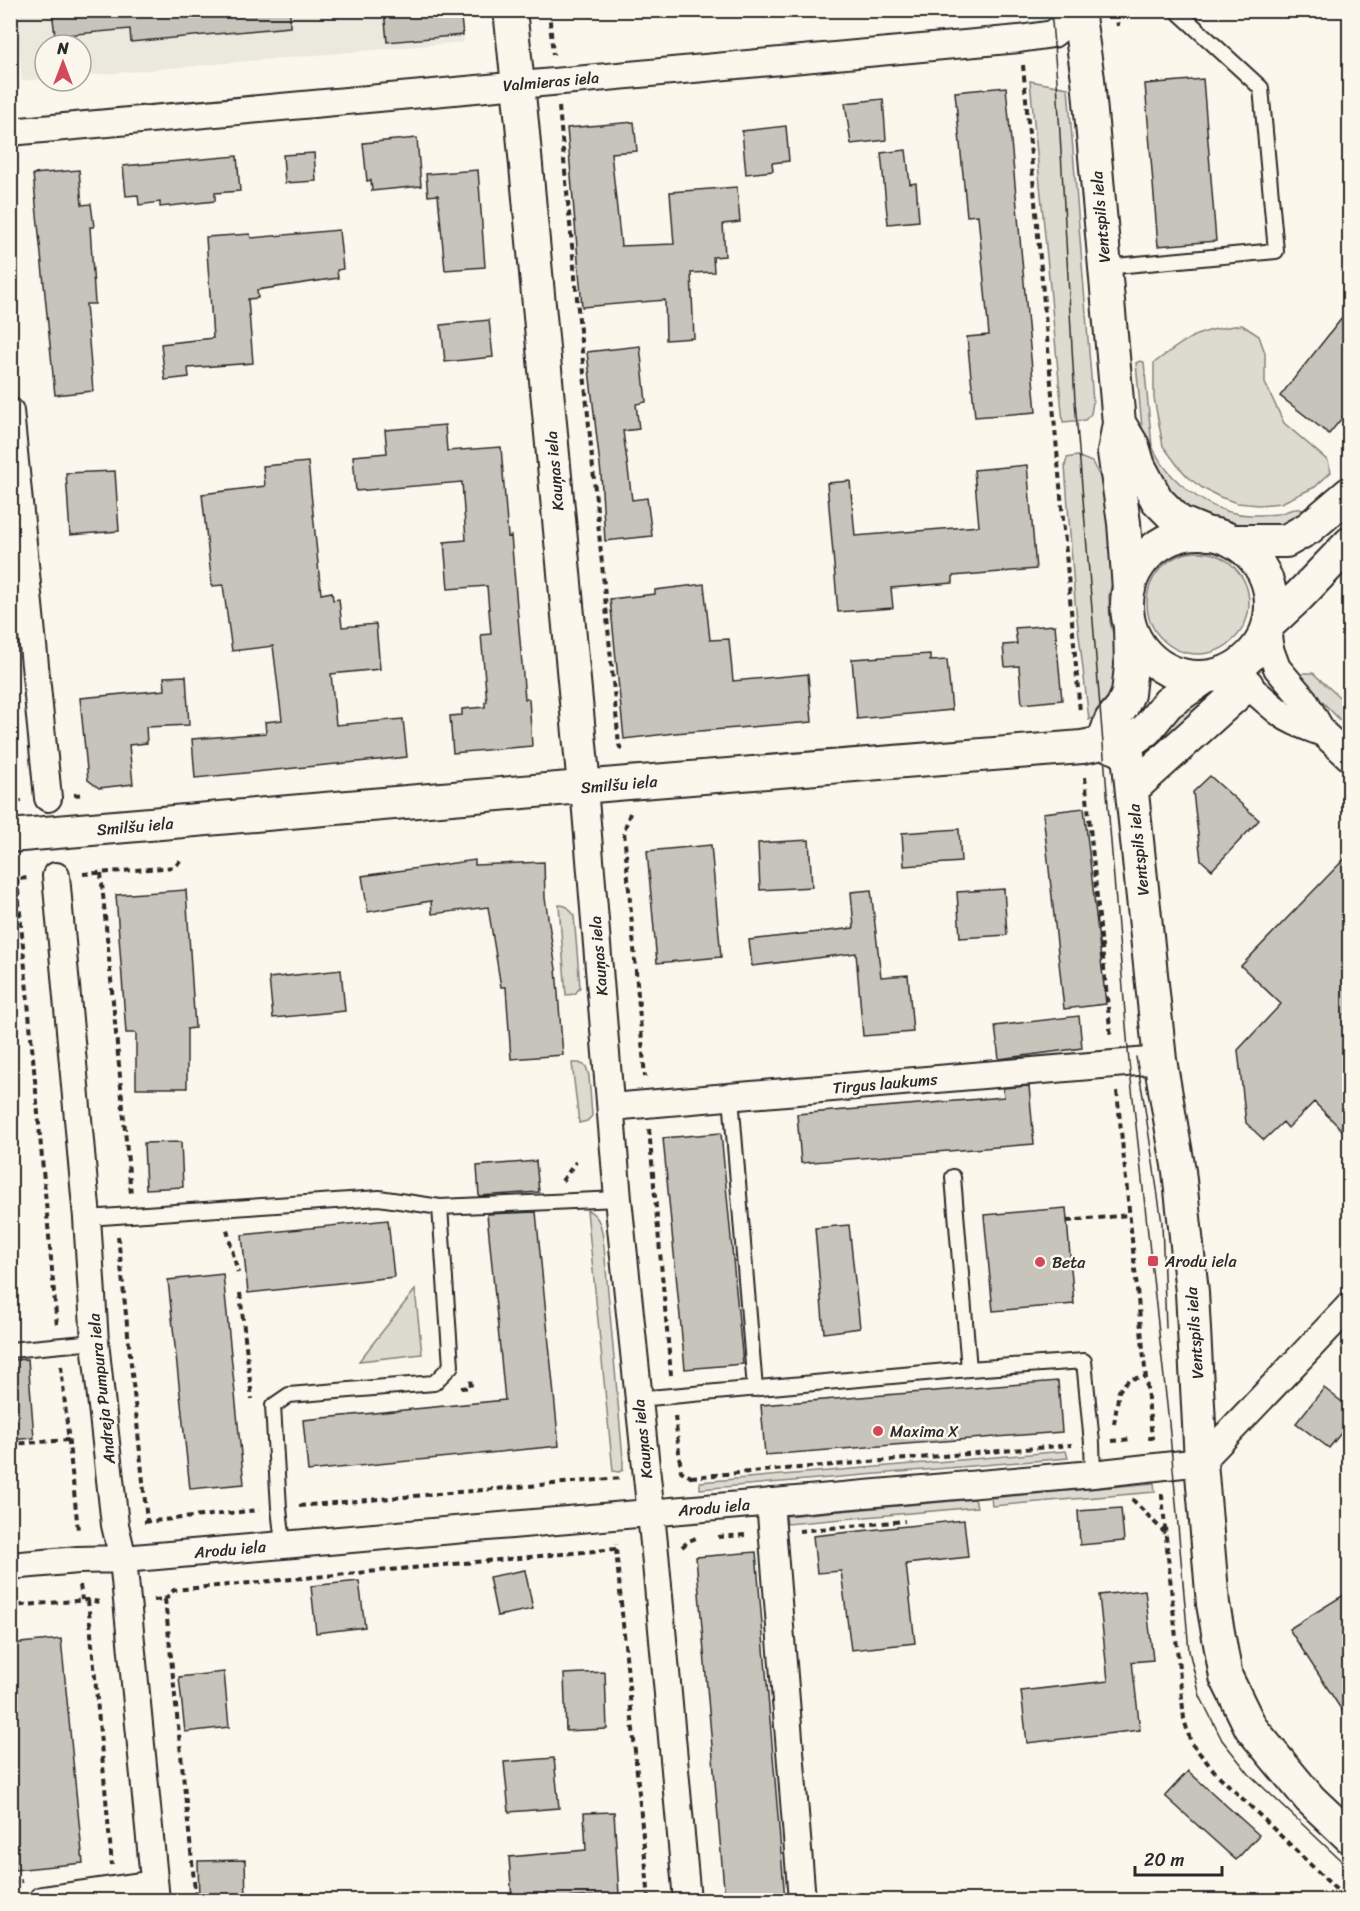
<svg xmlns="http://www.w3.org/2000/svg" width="1360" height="1911" font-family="Sriracha,sans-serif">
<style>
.built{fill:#ebe8de}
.green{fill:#dddad0;stroke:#84827e;stroke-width:1.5}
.building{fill:#c7c4bc;stroke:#2b2b2b;stroke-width:1.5}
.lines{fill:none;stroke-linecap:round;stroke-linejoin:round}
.service-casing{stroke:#2b2b2b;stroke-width:18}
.minor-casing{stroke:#2b2b2b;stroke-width:30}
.tertiary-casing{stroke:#2b2b2b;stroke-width:36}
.path{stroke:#2b2b2b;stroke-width:4;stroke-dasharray:6 4.5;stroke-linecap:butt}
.service{stroke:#fbf7ec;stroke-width:14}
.minor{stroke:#fbf7ec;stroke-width:26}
.tertiary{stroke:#fbf7ec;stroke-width:32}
.tram{stroke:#2b2b2b;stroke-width:1.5}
.poi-dot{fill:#d1495b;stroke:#fbf7ec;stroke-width:2}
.labels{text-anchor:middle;stroke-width:5;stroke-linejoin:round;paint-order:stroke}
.street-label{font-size:16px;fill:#2b2b2b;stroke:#fbf7ec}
.poi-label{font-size:16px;fill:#2b2b2b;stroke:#fbf7ec;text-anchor:start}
</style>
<rect width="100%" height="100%" fill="#fbf7ec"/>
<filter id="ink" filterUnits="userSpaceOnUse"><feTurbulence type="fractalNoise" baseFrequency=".0167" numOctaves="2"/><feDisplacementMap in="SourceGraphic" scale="12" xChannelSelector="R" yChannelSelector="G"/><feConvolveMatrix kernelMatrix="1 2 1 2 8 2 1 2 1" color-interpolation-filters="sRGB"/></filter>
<g filter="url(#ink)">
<!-- built -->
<path class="built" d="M16,11H460L464,42L81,76V45H45V79L22,81Z"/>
<!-- green -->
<path class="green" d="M1030,81L1068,88L1093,402L1091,414L1085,420L1063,422Z
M1242,325L1259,336L1265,353V383L1284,423L1328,461L1331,472L1315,487L1281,503L1259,505L1237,503L1220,497L1204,489L1190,479L1178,466L1163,446L1154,398V363C1188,337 1198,330 1242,325Z
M1140,361L1144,362L1152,446C1168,481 1210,514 1250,515C1259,515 1269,515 1278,514C1284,513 1290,509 1296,509C1300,508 1305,511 1309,513L1290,527L1254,529L1219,518L1202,516L1169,499L1143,438L1136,363Z
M1077,456L1092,462L1100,477L1113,540L1115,572L1109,595L1110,622L1119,655L1117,688L1105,710L1089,720L1075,601L1065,466L1067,458Z
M1147 603a51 51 0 1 1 102 0a51 51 0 1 1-102 0Z
M1304,673H1313L1349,706V722L1346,726L1298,677Z
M1210,691L1221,692L1149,753L1165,724Z
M559,905C568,905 570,909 574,916L580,987L575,994L566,995Z
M572,1063H579L586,1066L589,1076L592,1116L587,1121L579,1123Z
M587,1210C602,1216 602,1232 604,1247L623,1459V1470L619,1472L613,1471Z
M415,1290L422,1354L359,1361Z
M1066,1451L1068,1458L700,1489V1482Z
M1154,1483L1155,1492L992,1506L991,1498Z
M975,1499L977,1507L787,1524L786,1516Z"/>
<!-- building -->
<path class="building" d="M52,10H290V27L131,42L130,29L55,36Z
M384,10H460L463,35L387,42Z
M1203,79L1216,241L1158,246L1145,84Z
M1006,87L1036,412L975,417L967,337L989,335L978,215L967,216L955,92Z
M883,99L886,140L851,144L845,103Z
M634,122L637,151L611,153L621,246L674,244L670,192L737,187L740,222L723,224L725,256L713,257L714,272L691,273L694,338L666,340L665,300L582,307L567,128Z
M786,126L789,161L772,163L773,171L746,174L742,131Z
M417,138L421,186L372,191L371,180L367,181L363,143Z
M906,150L910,184L916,183L919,221L888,224L881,153Z
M314,153L316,181L285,183L283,155Z
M237,156L240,191L215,193V201L160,207V202L139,205L138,195L126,196L123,166Z
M79,170L82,205L91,204L94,227H90L95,304H86L93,391L55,395L33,174Z
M478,170L485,267L445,270L438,195L428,196L426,174Z
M339,230L343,269L337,270L338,278L257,290L258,298L248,299L253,363L188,368L189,377L165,380L161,344L213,338L206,237L250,234L251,238Z
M1350,308V408L1329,434L1280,396Z
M489,320L493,357L445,362L441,325Z
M640,346L646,402L636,404L639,429L623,431L632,500L647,498L652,536L605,541L601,474L587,352Z
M445,425L447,451L501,447L508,537L511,536L525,699H529L532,746L453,753L450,716L462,715V709L485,707V702H487L481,635L491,634L487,586L448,589L444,542L466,540L462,482L356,491L353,456L387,453L385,430Z
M308,462L321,594L332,592L333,600L339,599L342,627L376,624L380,669L331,674L336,725L403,719L407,757L195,778L192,739L266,733L265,722L282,720L273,646L232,651L223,585L212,586L202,494L265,486L263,466Z
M1027,465L1036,569L953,576V583L891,588L893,608L838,612L827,483L850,481L855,536L979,526L974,470Z
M115,471L119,531L70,535L66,473Z
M704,584L710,640L729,639L733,681L808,674L812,722L675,733L624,739L610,599L655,594V590Z
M1055,625L1062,700L1022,704L1019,666L1005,667L1003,645L1017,644L1015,628Z
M930,654V661L947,660L952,710L857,719L852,659Z
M186,676L189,725L146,727L147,743L129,745L133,784L99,788L88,780L80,698L165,690L164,677Z
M1210,776L1259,820L1212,870L1201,860L1193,792Z
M1084,808L1106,1004L1064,1009L1043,813Z
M959,829L961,862L904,866L902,833Z
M809,840L812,887L760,890L758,843Z
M711,845L721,957L657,963L647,851Z
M1350,853V1138L1314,1102L1288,1128L1283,1122L1264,1140L1246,1123L1238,1050L1281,1004L1241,966Z
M475,860V865L544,862L545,898L556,969L563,1055L511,1059L506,987H501L488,907L432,914L431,901L368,912L362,876Z
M1004,889L1007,935L960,938L957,892Z
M186,890L195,1028L187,1029V1088H136V1033H126L116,895Z
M871,890L881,977L908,975L913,1032L863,1036L856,953L752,966L749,940L854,928L851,892Z
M341,970L345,1011L273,1018L269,978Z
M1079,1016L1082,1048L999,1059L995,1026Z
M1029,1086L1034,1144L801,1163L797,1114L1004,1097L1003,1088Z
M721,1133L743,1364L685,1369L663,1138Z
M181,1142L183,1187L146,1189L144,1143Z
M536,1161L539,1192L479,1196L477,1166Z
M1066,1208L1074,1304L993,1311L984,1215Z
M536,1212L559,1446L308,1471L303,1420L505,1400L487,1214Z
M388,1220L394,1277L248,1293L242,1235Z
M849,1225L860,1328L824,1333L815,1228Z
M223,1274L244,1484L190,1489L168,1280Z
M28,1359L34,1438L10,1440V1360Z
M1058,1381L1062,1432L765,1455L761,1405Z
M1324,1388L1350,1408V1422L1329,1448L1296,1423Z
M1121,1508L1124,1541L1080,1545L1078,1511Z
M964,1520L968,1557L906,1564L915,1643L851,1650L841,1571L817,1573L813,1536Z
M756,1552L785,1900H725L696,1557Z
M525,1570L533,1609L497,1616L489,1577Z
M359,1581L365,1627L316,1633L311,1586Z
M1145,1590L1153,1660L1132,1662L1140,1730L1027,1743L1021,1691L1108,1681L1099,1595Z
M1350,1591V1723L1289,1629Z
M61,1639L83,1863L14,1870L10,1837V1644Z
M224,1672L229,1727L185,1732L179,1677Z
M605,1672L607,1729L566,1731L564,1674Z
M554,1758L559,1808L509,1812L504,1762Z
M1188,1771L1259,1835L1236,1860L1165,1796Z
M614,1812L619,1895L562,1898V1900H512L509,1857L586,1850L584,1813Z
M245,1860L246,1900H199L198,1861Z"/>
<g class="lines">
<!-- service casing -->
<g class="service-casing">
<path id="service" d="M1105,267L1276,251L1261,88L1176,10
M731,1097L755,1389
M953,1177L969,1369
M87,1218L379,1198L440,1207L618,1199
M10,1350L95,1342
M638,1399L969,1369L1084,1361L1092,1443L1093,1474
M283,1544L279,1508L273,1406L289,1395L434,1383L451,1366L440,1207"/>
</g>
<!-- minor casing -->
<g class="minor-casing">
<path id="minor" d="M10,132L1019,39L1053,34L1083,10
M10,411L48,798
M1267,630L1270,649L1277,668L1304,700L1323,733L1350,758
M1219,674C1252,684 1257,695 1283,715C1294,723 1310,728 1323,733
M584,787L618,1199L655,1553L687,1900
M56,876L87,1218L95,1342L115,1525L123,1559L156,1900
M611,1107L1160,1060
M770,1502L802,1900
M10,1566L78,1560L123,1559L1093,1474L1201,1462L1350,1305
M42,1900L154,1884"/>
</g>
<!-- tertiary casing -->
<g class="tertiary-casing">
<path id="tertiary" d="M510,10L522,123L584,787
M1078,10L1088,79L1119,423L1114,452L1124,523L1129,589
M1119,423L1133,446L1139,466L1157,500L1179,522L1208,534
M1127 605a72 72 0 1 1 144 0a72 72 0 1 1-144 0Z
M1233,541H1286L1309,528L1350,493
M1269,624L1299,596L1350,543
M1103,743L1111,720L1122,707L1128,694L1131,666L1130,626
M1127,745L1160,1060L1179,1171L1192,1292L1201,1462L1213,1604L1226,1677L1251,1728L1310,1799L1350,1837
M1132,789L1247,685
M10,836L628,783L1082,747L1103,743L1119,749L1146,730L1168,703L1204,678"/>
</g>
<!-- path -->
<path class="path" d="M549,10L553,55
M1116,12L1118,26
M1023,65L1080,712
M559,107L619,745L623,752
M1085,777L1111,1038
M74,795L84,794
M10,803L22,801
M630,813L624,831L645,1077
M101,873L131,1194
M83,874L175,867L183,857
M10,879L31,878
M17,879L57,1326
M1117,1091L1152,1438H1148
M649,1129L671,1375
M562,1181L576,1162
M1067,1221L1129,1215
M227,1230L238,1273
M118,1236L147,1521
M240,1293L252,1399
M61,1366L78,1530
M461,1388L471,1387L470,1377
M675,1416L681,1471L691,1477L692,1483
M1114,1424L1119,1391L1129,1379L1145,1377
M1112,1441L1132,1439
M10,1444L69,1440
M691,1477L1072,1445
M1160,1496H1162L1184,1719L1191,1743L1216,1773L1347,1900
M1132,1499L1165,1533
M299,1506L621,1478
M144,1522L259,1510
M799,1531L905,1521
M718,1537L746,1535
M682,1547L689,1541L696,1538
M616,1549L649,1900
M80,1585L82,1600
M165,1599L196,1900
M88,1600L112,1865
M154,1600L165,1599L174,1590L616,1549V1544
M10,1606L88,1600L99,1602
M10,1883L22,1881"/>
<!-- service -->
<use href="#service" class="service"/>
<!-- minor -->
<use href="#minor" class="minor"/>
<!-- tertiary -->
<use href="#tertiary" class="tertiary"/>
<!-- tram -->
<path class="tram" d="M1051,10L1057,81L1075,401L1129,1062L1169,1423L1189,1651L1200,1696L1222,1740L1249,1774L1350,1869
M1136,1057L1144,1102L1162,1223L1166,1328"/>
</g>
</g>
<!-- markers -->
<g class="poi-dot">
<rect x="1147" y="1255" width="12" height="12" rx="3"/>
<circle cx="1040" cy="1262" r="6"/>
<circle cx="878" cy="1431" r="6"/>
</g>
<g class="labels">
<!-- street labels -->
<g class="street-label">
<text transform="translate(551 81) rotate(-5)" y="6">Valmieras iela</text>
<text transform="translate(1100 217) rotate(-95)" y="6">Ventspils iela</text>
<text transform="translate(554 471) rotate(-95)" y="6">Kauņas iela</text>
<text transform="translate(619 784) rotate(-5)" y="6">Smilšu iela</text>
<text transform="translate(135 826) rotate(-5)" y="6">Smilšu iela</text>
<text transform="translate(1138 850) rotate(-96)" y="6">Ventspils iela</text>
<text transform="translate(598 956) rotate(-95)" y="6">Kauņas iela</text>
<text transform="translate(885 1083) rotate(-5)" y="6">Tirgus laukums</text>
<text transform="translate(1194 1333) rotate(-94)" y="6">Ventspils iela</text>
<text transform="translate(101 1389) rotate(-96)" y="6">Andreja Pumpura iela</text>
<text transform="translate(642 1439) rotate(-96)" y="6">Kauņas iela</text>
<text transform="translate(714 1507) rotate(-5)" y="6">Arodu iela</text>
<text transform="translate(230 1549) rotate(-5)" y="6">Arodu iela</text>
</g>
<!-- poi labels -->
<g class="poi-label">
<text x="1165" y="1267">Arodu iela</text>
<text x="1052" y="1268">Beta</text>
<text x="890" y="1437">Maxima X</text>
</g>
</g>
<!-- margin -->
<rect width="1360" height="1911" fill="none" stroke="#fbf7ec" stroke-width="36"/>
<rect x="18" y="18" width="1324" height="1875" fill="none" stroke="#2b2b2b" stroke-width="2" filter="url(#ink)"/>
<!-- north arrow -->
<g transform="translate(63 63)"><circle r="28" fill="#fbf7ec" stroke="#a8a59f" stroke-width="1.5"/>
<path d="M0-4.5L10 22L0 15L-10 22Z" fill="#d1495b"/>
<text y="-9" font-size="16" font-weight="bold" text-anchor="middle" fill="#2b2b2b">N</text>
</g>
<!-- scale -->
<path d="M1135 1866v9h87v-9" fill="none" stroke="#2b2b2b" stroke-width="3"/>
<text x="1144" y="1866" font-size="18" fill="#2b2b2b" stroke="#fbf7ec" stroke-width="4.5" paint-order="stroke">20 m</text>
</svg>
